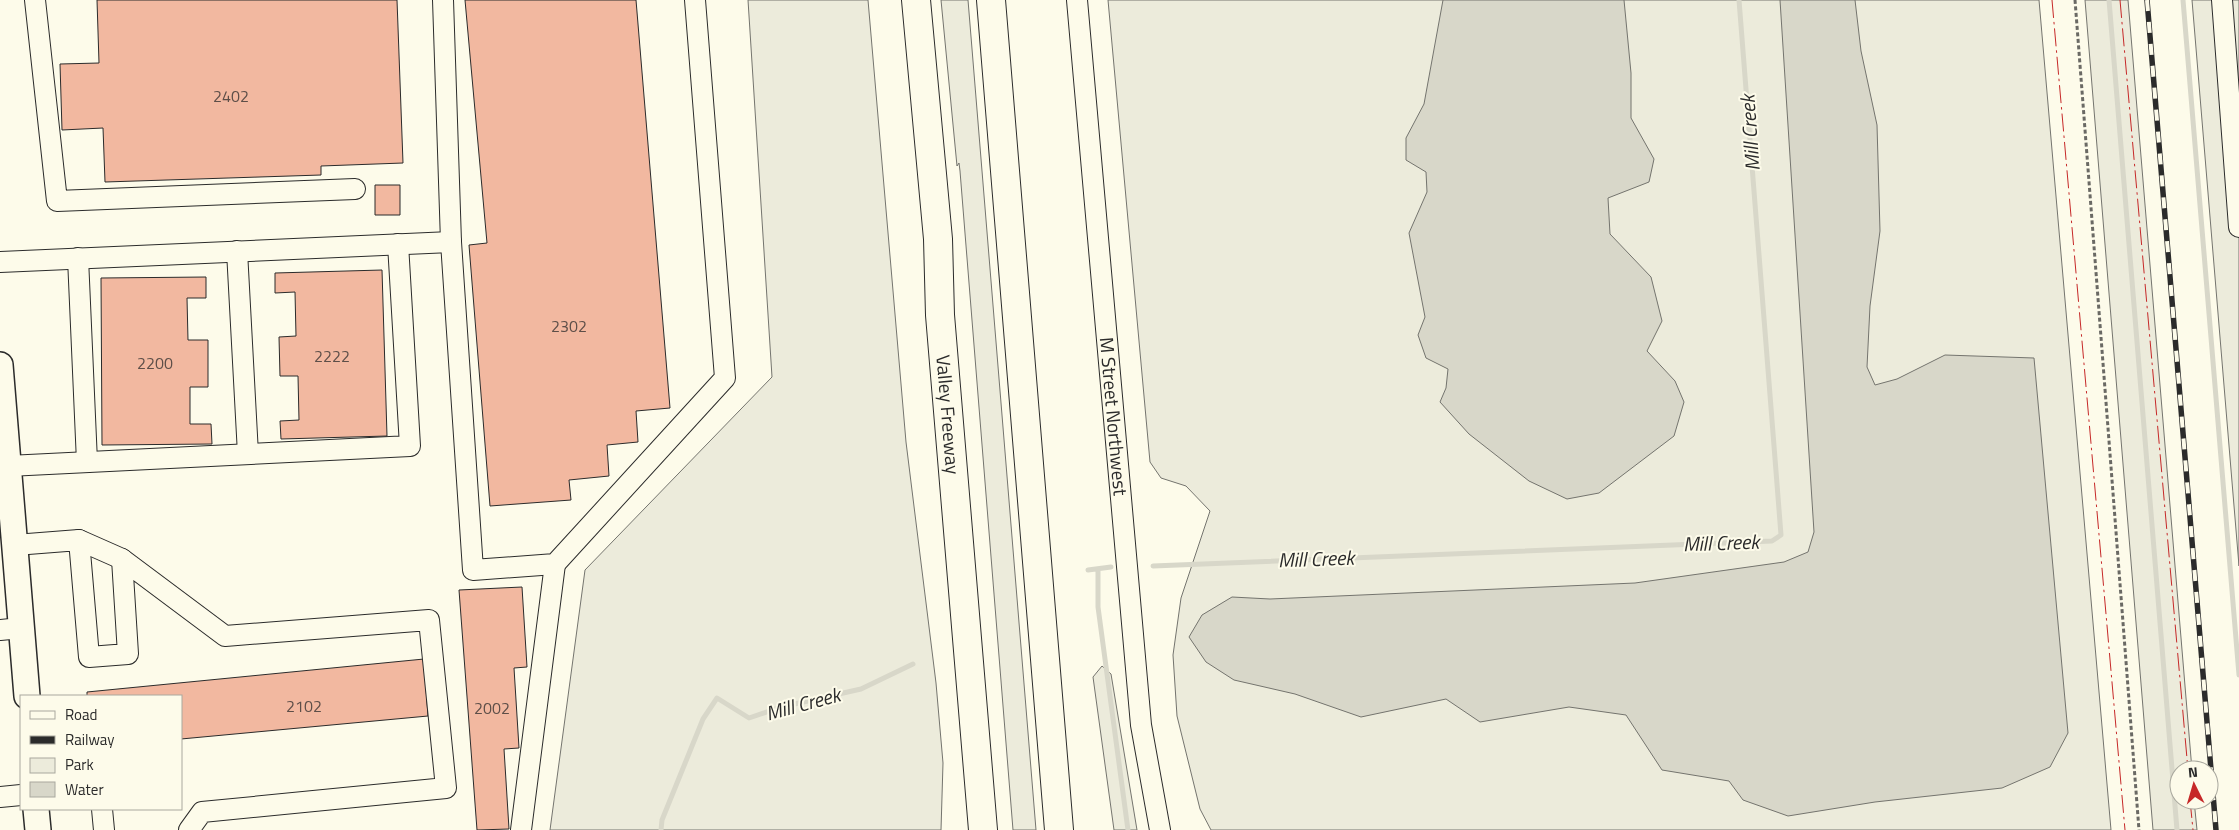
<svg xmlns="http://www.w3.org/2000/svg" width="2239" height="830" font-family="'Titillium Web',sans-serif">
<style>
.green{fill:#ecebdb;stroke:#74746e}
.water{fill:#d8d7c9;stroke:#74746e}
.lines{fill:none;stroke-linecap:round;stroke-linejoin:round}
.stream{stroke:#d8d7c9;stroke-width:5}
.building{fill:#f2b8a0;stroke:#2b2b2b}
.minor-casing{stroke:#2b2b2b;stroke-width:22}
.major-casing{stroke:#2b2b2b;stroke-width:28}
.highway-casing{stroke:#2b2b2b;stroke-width:30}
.path{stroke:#6a6964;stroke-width:3;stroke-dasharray:4 2.5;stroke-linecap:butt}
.minor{stroke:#fdfbea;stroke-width:20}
.major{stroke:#fdfbea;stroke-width:25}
.highway{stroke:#fdfbea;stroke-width:28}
.rail-casing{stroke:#2b2b2b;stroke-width:5.5}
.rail{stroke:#fdfbea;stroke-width:4;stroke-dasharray:11;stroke-linecap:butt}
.power{stroke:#c62828;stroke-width:1;stroke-dasharray:18 4 2.5 4;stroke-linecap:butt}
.labels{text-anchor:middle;stroke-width:4;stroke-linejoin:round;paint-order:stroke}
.number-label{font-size:16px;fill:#5d4e48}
.street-label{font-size:19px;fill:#2b2b2b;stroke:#fdfbea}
.water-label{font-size:20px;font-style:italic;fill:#2b2b2b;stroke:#fdfbea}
</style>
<rect width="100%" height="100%" fill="#fdfbea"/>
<!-- green -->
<path class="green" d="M748,0H868L906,442L936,683L943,763L941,830H550L585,570L772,377Z
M941,0H968L1036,830H1013L960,171L959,163L957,166Z
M1108,0H2039L2111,830H1211L1200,809L1177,716L1173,655L1181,598L1210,511L1186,486L1161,478L1150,462Z
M2085,0H2128L2192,770H2179V800H2194L2197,830H2153Z
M2192,0H2239V566Z
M1102,666L1111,674L1137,830H1114L1093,677Z"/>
<!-- water -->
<path class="water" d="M1443,0H1624L1631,73V118L1654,159L1649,182L1608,198L1610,234L1651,277L1662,321L1647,351L1675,381L1684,402L1674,436L1599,493L1567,499L1529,481L1469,434L1440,402L1446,388L1448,369L1426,358L1418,335L1425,317L1409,233L1427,192L1426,172L1406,160V138L1424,104Z
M1780,0H1855L1861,51L1877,125L1880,231L1870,306L1867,367L1875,385L1897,379L1945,355L2034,358L2068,733L2050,767L2002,788L1875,802L1788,816L1743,800L1729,781L1662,770L1626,715L1569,707L1480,722L1446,699L1361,717L1295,694L1234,680L1206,662L1189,637L1202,615L1232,597L1270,599L1635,583L1784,562L1808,552L1814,532Z"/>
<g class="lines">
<!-- stream -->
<path class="stream" d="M2109,0L2177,830
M2183,0L2239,675
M1153,566L1772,541L1781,535L1739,0
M1098,569V607L1128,830
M1088,570L1111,567
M661,830L662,820L703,719L717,698L749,718L781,707L861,689L913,664"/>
</g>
<!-- building -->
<path class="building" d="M97,0H397L403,163L321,166V175L105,182L103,128L62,130L60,64L99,63Z
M465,0H636L670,408L636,411L638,442L607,445L609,476L569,480L571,500L490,506L469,245L487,243Z
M375,185H400V215H375Z
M382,270L387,436L281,439L280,421L299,420L298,376H280L279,337L296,336L295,292L275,293V273Z
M206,277V298H187L188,340H208V387H190V424H211L212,444L102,445L101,278Z
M522,587L527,667L514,668L519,748L504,749L509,829L477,830L459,590Z
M424,659L428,716L181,739V696H87V692Z"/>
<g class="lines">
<!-- minor casing -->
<g class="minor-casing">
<g id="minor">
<path d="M35,0L57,201L355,189"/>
<path d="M443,0L451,242L473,570L555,564L725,378L695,0"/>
<path id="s1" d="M1077,0L1141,725L1160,830"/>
<path d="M2222,0L2239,227"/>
<path d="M237,251L248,454"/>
<path d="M78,258L87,462"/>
<path d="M0,262L451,242"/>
<path d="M8,466L410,446L398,244"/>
<path d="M79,540L122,559"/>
<path d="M15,545L79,540L89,657L128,654L122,559L225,636L429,620L446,788L202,812L189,830"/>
<path d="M0,630L21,628"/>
<path d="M0,797L21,795"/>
<path d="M102,809L104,830"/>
<path d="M521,830L555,564"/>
</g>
</g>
<!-- major casing -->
<g class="major-casing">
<path id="major" d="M0,365L27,696
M36,809L38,830"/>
</g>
<!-- highway casing -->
<g class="highway-casing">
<g id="highway">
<path id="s2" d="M916,0L938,239L940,315L983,830"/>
<path d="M991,0L1059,830"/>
</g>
</g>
<!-- path -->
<path class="path" d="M2075,0L2139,830"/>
<!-- minor -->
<use href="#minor" class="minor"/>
<!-- major -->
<use href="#major" class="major"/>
<!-- highway -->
<use href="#highway" class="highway"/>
<!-- rail casing -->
<g class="rail-casing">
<path id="rail" d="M2147,0L2216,830"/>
</g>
<!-- rail -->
<use href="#rail" class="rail"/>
<!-- power -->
<path class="power" d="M2052,0L2125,830
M2120,0L2188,770
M2190,800L2193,830"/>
</g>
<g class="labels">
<!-- number labels -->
<g class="number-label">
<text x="231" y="102">2402</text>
<text x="569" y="332">2302</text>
<text x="332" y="362">2222</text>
<text x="155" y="369">2200</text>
<text x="304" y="712">2102</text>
<text x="492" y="714">2002</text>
</g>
<!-- street labels -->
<g class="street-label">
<text dy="7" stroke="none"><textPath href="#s2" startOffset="416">Valley Freeway</textPath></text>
<text dy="7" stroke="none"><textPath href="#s1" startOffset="418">M Street Northwest</textPath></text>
</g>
<!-- water labels -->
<g class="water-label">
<text transform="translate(1750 133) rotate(-94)" y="7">Mill Creek</text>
<text transform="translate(1721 543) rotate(-2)" y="7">Mill Creek</text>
<text transform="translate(1316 559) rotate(-2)" y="7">Mill Creek</text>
<text transform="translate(803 704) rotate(-15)" y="7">Mill Creek</text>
</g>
</g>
<!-- legend -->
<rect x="20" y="695" width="162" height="115" fill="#fdfbea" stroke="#a9a89e"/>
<rect x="30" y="711" width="25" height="8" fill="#fdfbea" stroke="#a9a89e"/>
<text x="65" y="720" font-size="15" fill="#2b2b2b">Road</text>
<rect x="30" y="736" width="25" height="8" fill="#2b2b2b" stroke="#a9a89e"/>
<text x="65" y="745" font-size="15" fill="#2b2b2b">Railway</text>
<rect x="30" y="758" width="25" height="15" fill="#ecebdb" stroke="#a9a89e"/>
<text x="65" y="770" font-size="15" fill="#2b2b2b">Park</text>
<rect x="30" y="782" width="25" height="15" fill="#d8d7c9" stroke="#a9a89e"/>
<text x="65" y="795" font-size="15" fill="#2b2b2b">Water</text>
<!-- north arrow -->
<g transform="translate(2194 785) rotate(355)"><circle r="24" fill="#fdfbea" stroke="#a9a89e"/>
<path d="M0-4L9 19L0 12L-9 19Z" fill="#c62828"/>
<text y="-8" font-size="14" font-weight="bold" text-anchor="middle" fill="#2b2b2b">N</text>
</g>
</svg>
